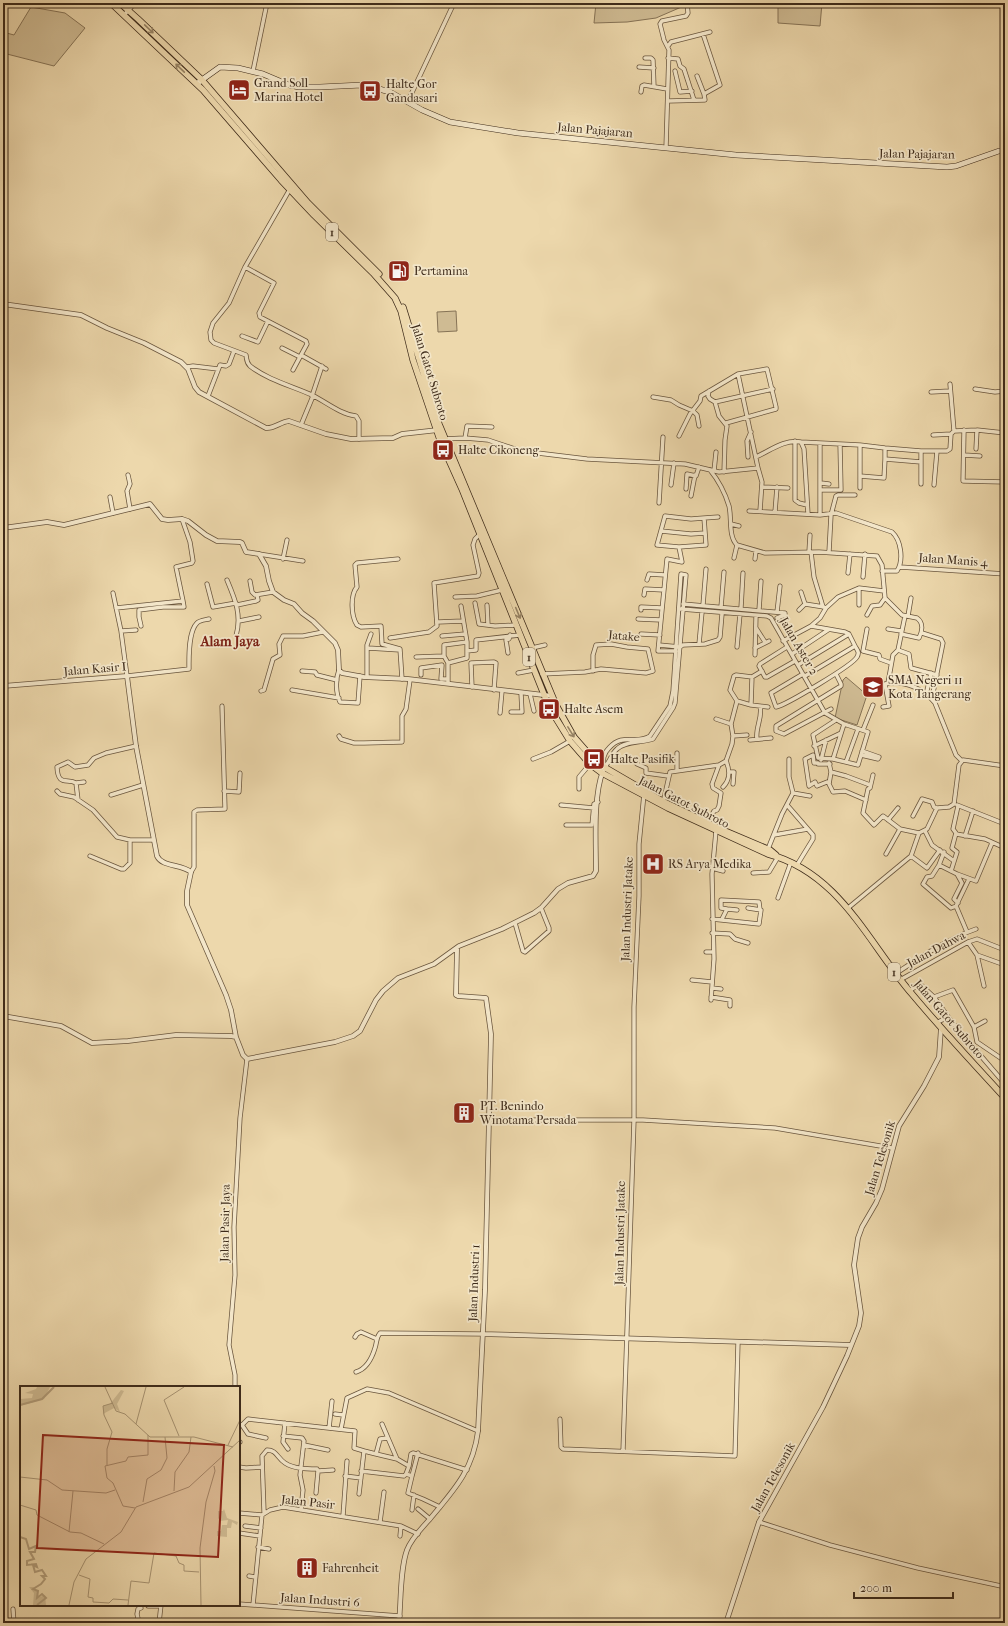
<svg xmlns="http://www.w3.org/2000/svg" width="1008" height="1626" font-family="'IM FELL French Canon',serif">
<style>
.green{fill:#cfbb93;stroke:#867356}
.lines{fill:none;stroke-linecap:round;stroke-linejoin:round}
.minor-casing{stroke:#6a563e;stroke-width:5}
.tertiary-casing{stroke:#6a563e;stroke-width:5.5}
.secondary-casing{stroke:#3e2b1a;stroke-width:6}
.trunk-casing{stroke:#3e2b1a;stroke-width:7}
.minor{stroke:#f3e6c9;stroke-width:3.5}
.tertiary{stroke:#f3e6c9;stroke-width:4}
.secondary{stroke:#f3e6c9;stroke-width:5}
.trunk{stroke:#edd8ac;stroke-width:5.5}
.oneway{stroke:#968263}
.labels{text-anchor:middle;stroke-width:3.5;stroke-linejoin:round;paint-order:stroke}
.shield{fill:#f3e6c9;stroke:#74634e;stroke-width:1}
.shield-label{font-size:11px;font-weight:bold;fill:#3e2b1a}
.poi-label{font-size:12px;fill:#3e2b1a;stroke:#f3e6c9;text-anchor:start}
.street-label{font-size:12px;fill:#3e2b1a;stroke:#f3e6c9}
.quarter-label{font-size:14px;font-weight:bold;fill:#7a1f14;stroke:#f3e6c9}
.inset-river{fill:none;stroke:#b29d7a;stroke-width:2}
.inset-road{fill:none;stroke:#a79372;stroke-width:1}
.view{fill:#8f2418;fill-opacity:0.15;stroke:#8f2418;stroke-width:2}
.inset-edge{fill:none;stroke:#3e2b1a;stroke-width:2}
</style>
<rect width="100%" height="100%" fill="#edd8ac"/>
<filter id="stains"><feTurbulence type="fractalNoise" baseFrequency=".005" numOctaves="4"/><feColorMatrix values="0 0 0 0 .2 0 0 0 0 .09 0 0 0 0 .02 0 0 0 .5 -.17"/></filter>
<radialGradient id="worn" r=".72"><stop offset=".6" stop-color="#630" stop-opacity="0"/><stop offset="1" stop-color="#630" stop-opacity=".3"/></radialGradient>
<!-- green -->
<path class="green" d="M596,3H686V5L656,18L627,22L594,23Z
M778,3H822L820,26L778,23Z
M31,7L65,13L85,28L54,66L3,53V32L14,35Z
M456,311L457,331L438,332L437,312Z
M846,677L867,695L857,725L835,718L843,680Z"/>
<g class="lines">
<!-- minor casing -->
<g class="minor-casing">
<path id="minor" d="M124,15L135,3
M668,46L671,42L710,32
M645,58H651L653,60L654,87
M668,58L678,59L680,66L684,69L694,100
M639,67L654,68
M253,71L267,3
M675,71L680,92L692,91
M697,76L704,94
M641,92L642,86L644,85L667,89
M408,101L454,3
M668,101L705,100L704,94L720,85L703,34
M666,148L669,50L664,40L660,24L662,21L686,16L688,13L687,3
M290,189L245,267L229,303L213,323L210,332L211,340L214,343L246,355C247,360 246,362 250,366C268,380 292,386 312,395C326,402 340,414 356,416L359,421V439
M245,267L274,283L259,313L260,317L306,341L307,344L301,355L326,369
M242,336L258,342L268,321
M282,348L300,357
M187,367L193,366L218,369
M293,370L301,355
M950,384L954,431
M975,389L995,392L1005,391
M709,391L708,396L710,399L715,402L773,389
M931,392L950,391
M208,396L220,365L226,366L229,364L234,351
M312,396L322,366
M653,397L671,400L679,405L693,411L697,415L699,426
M715,402L719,416L727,426L725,440L724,472
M726,423L776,409V407L767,369L738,374
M301,425L313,396
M964,430L963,481L1005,482
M933,435L951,434
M465,438L467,426L492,427
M444,439L465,438L488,440L521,451L587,459L685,464L719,472L758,468L738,374L701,396L700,401L690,414L679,436
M795,441V500L799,503L807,505
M801,442L804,449L808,514
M820,443V515
M860,445V488
M885,448V459L921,462V451
M976,449L977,430
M964,455L980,456
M748,457L747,441L751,432
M756,457C771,450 785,439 801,442L860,445L885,448L921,451H947L950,449L951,434L954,431L977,430L1005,433
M921,462V484
M758,468L762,482L760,511
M710,470C719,481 725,493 729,506C732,518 728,536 737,545L765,553L819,552L877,556L882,565L885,598L902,615L917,618C924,623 922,632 919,638L901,634
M714,471L716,452
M128,475L130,484L127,491L130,509
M860,476L884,478L885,459
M821,483L829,484
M671,485L674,463
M934,485L937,451
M762,487L788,488
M686,489L687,474L696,476L699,467
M821,490H841L840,444
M691,496L695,475
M110,497L113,513
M659,503L663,437
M749,511L820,515L836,513L892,532C901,540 904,560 897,571H882
M775,512L777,487
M665,516L691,519L704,518L706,545L679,547L657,545Z
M704,518L718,517
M731,524L739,526
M661,531L691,534L705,533
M809,552L810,535
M811,552L814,577L823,607
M829,552L831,515L836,496L838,495H855
M259,554L303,561
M734,558L737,545
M283,559L287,540
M398,559L357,563L355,565L357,587C350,595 351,616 357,625L361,627L381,626L382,644L400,649L402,679
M755,559L756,551
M900,567L1005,574
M848,573L850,554
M681,574L686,575L675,703L673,708L653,739C642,743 625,741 617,749C611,754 610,762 604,768C603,759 603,754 609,748C623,732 636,745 650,736L670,706L673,691Z
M863,577L865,554
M227,580C235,599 242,615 236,636
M647,580L649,574L665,575
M250,581L252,592L255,595L273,592
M207,584L213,607L236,603
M859,588V605
M801,592L805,604
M113,593L121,631L127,676L189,669C189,658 188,632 197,623C200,620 205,620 209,619
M644,595L645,589L664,590
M455,597L477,596L502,590
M475,603L479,624L495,626L516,625
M683,604L785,613V615L777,618
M237,605L256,601L258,600L257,595
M487,605L488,625
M703,605L706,569
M721,607L724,572
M116,608L183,601L176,567L192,563L193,561L190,542L182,519
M741,608L743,573
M681,609L767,616L771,618L825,713L844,724L833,759
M641,610V607L662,608
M759,610L761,581
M799,610L805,604L824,607
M777,612L780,586
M867,615L872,606L880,605L885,598
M908,616L911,598
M638,619L661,620
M239,621L259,617
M438,622L463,621
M141,626L139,617V610L163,607H184L183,601
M811,626L845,632L849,634L855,646
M756,628L765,642
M867,629L863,651L879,655L880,659L891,663
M888,629L901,631
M121,631L136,630
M922,633L941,639L943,643L932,698
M641,634L660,635
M442,636L465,634
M390,638L429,632L437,626L434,583L478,576L479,573L473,545L475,539L480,534
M783,641L811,626L820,618L826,608L838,597L859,588L884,591
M699,644L702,612
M659,645L680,647L683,645L705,644L718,640L720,637L722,614
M737,647L740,614
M787,647L760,664L759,666L765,677H767L795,661
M368,648L400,650
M532,648L545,645
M755,648L769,641
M898,650L905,616
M467,651L476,650V640L520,635
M676,651H658L667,559L682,562L679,547
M508,653L506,640L509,639L510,635
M792,654L828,630
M755,655L756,616
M444,656V645L467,642
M416,657L444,656L448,663V683
M448,663L467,658V642L461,606
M798,665L849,634
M339,670C335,680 336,694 340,702L358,703L360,676
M302,671L315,672L317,675L337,680
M518,673L534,670
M542,674L585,672L601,669L646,673L653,671L648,649L627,647L611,644L596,645L593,655V671
M803,674L771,693L776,707C786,705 853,665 857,657C860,652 857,650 855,646L805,676
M421,675V668L442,665L441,679H448
M367,677V645L371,634
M888,683L893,655L898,650L909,654L911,668L937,675
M472,687L471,663L494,662L496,663L494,690
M292,690L339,698
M261,691L264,690L273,659L280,655L279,644L283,636H303L323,632
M530,694L534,711
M926,695L931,673
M737,701L751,705L768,707
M751,705L752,677
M883,707L889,706L885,684C903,679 924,689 935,703L956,755L962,761
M831,709L784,734L776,731V726L841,686V684L836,674
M511,712H522L521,693
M500,713L502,691
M716,719L731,724
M836,720L813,735L818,758L833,759L858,765L868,732L844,724
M863,730L873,705
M339,736L341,739L354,743H364L402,742V716L406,709L410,680
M733,736L747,735
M757,739C755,728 763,717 760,706
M750,740L771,738
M814,746L841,733
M862,751L879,757
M677,753V770
M861,755L878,759L879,757
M533,759L551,752L570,741
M789,759V777L793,793
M821,760L826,740
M846,762L858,729
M829,763L831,772L846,776L870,785
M637,764L646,768V773L668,776
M729,772H734L733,784
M831,772L829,784L833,792L845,791L866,800
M873,775L870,788L868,789L863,813L874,825L883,816L900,829L919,833
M76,783C67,778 58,787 57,767L68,762L75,767L88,765L94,758L106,753L136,746
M829,783L827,782L817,786L815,782L809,786L805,759L813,755L814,763H818V764H830
M723,787C730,780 730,770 726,761
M579,789V777L590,764
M57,791L60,794L74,797L93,810L117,837L130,840H153
M224,791L239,792L240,773
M111,795L143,785
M78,800L76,783L84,782
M663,803L670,772L719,765L726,761L732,744L733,736L731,724L737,701L730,690L734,676L736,675L752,677L762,671
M561,805L594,808
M787,805L813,835V839L797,865
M957,805L1005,824
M937,808L949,807L954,804L959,765L963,760L1005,766
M913,816L922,799L932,802L934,807L937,808
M888,820L898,808
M708,822L714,811L717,810L719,806L721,793L713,788L712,784L719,765
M566,825H592L594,804L598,802
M925,831L932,845L954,861
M956,834L985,839L1005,848
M774,835L808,829
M965,836L973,811
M768,849L782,814L793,793L810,796
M944,852L939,865L957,874L976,881L992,843
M886,854L900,829
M90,856L121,869H124L130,863V840
M911,856L927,868L940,850
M939,865L932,876L927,877L923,884L951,908L956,906L969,879
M712,868L723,871
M951,871L957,852L952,848L956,833L953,829L958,806
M191,872L194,867V812L197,810L225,809L222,706
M753,873L769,872L778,857
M957,874L962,883L954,899L958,903
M778,898L791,862
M956,906L967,932
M848,908L911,856L919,833L927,829L937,808
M727,909L721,908V900L759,902L760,910
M712,919L759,924L761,910L748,908
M722,919L727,909L737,910
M515,923L523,951L525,952L549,931V928L541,908
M712,933L730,934L735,939L748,943
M968,942L977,955L984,986
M706,952H713
M977,955L1005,965
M895,974C921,957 947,939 976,929
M692,980L712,982
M900,980L968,942L977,939L1005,950
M712,988L721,989
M909,991L920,984L934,997L951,1021L1005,1084
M711,997L730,1000V1006
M934,997L953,990L974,1027L977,1042L1005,1061
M711,1000L714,959L712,874L716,831
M938,1022L948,1017
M974,1027L985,1021
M489,1120H643L775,1128L892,1148
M355,1337L357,1334L361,1332L377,1339
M356,1372C366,1369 372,1358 375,1348C377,1342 376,1338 380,1333L482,1334
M235,1387V1375L229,1345L235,1275L234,1227L240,1118L247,1059
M335,1414L343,1415
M560,1419L561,1447L563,1449L735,1456L738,1342
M285,1423L283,1442L288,1449
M239,1424L242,1425L248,1434L266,1438
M382,1424L397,1459L409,1466
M242,1425L248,1419L355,1431L354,1448L364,1451L359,1494
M329,1428L332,1401
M341,1429L347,1398L367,1389L389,1393L478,1431
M283,1436L302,1438L304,1441L300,1475L303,1490L301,1510
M239,1442H240
M304,1445L328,1450
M364,1451L376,1454L380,1439L387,1438
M623,1451L634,1120V1007L639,896V844L644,794
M376,1454L397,1459
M239,1467L246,1468L262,1467
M318,1471L333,1470
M361,1471L404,1476L406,1474L409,1466L411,1454L413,1453L467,1470
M406,1474L412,1476L408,1493L423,1499L440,1507
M345,1476L361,1478
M412,1476L418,1453
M418,1509L430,1519
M412,1510L414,1495
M264,1512L262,1456L267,1450C277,1450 277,1458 285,1463C294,1469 307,1469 317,1469L318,1471L316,1493
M239,1513L262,1515
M343,1516L347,1461
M380,1522L384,1492
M759,1522L830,1545L918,1568L1001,1586L1005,1589
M245,1526L261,1528
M239,1533L260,1536
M400,1536L401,1526
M258,1547L269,1549
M249,1576L255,1577
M239,1604L400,1616
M253,1605L262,1515L270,1510L283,1507L401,1526L418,1534
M148,1606H161
M13,1609L14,1623
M3,1621H10
M131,1623H147
M139,1623L137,1614L138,1609L141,1608
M153,1623H159
M159,1623L161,1605"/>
</g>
<!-- tertiary casing -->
<g class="tertiary-casing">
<path id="tertiary" d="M3,304L81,315L107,328L144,343L181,362L188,369L195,387L199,392L266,428C274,429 280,422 289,421L326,434L351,439L393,438L402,434L438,430
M3,528L47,522L64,525L150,504L162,519L168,520L182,519L188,521L206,535L217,541L240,542L242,543L246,552L259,554L266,566L269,581L273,592L284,600L294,604L302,613L313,621L335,643L338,650L339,670L342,673L364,677L408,679L552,696
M3,686L127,676L136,746L157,856C162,867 181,864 191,872L187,891V905L226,995L231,1010L236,1037L243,1055L247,1059L335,1042L353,1036L360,1031L376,1000L383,991L398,978L434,964L459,946L502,929L534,913L541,908L558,889L568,883L593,876L596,871C596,843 593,796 603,771
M3,1016L61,1026L92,1043L128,1041L176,1035L231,1036L236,1037
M482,1334L851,1345
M399,1623C401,1602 400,1569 407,1550C411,1539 421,1529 429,1520C453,1491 473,1471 478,1431L485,1290L491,1034L486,998L458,996L456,995L457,949
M726,1623L759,1522L823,1407L847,1356L859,1326L861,1313L854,1265L858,1238L862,1227L876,1203L882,1189L899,1126L924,1086L939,1057L941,1028"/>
</g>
<!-- secondary casing -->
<g class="secondary-casing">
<path id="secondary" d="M199,82L220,67L238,68L263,74L289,85L299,87H320L362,85L379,89L390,92L422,110L450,122L518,133L736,155L947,167L956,166L999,151H1005"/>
</g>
<!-- trunk casing -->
<g class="trunk-casing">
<path id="trunk" d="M111,3L203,90L281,180L314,215L373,273L395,298L401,311L413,360L440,440L462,489L549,707L570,741L590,764L602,773L668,808L768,854C840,873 868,943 912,994C942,1030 974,1064 1005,1098
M120,3L138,19L202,80L308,203L379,274
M403,307L439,424L556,705L574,737L588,753L604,767L664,802L725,831L770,850L776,855"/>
</g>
<!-- minor -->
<use href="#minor" class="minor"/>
<!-- tertiary -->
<use href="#tertiary" class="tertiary"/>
<!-- secondary -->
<use href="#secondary" class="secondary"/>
<!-- trunk -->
<use href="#trunk" class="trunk"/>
</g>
<!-- one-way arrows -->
<defs><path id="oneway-shaft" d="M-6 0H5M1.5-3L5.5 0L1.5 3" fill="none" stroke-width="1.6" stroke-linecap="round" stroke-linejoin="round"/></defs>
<g class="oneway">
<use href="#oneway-shaft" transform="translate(149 29) rotate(44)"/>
<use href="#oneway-shaft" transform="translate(180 68) rotate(-136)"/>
<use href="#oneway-shaft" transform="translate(518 613) rotate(67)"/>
<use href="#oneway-shaft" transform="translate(571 732) rotate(58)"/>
</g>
<!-- icons -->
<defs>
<g id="hotel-square" transform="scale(1.15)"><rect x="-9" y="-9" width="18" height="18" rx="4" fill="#8f2418" stroke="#f3e6c9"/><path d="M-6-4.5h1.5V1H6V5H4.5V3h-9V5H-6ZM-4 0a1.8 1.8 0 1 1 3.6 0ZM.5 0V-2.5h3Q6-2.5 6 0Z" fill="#fff"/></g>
<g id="bus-square" transform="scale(1.15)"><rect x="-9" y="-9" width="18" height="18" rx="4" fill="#8f2418" stroke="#f3e6c9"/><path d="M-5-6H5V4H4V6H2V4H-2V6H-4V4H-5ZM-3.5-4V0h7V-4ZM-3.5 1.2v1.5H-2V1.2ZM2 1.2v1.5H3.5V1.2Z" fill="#fff"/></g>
<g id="fuel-square" transform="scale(1.15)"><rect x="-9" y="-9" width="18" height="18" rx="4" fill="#8f2418" stroke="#f3e6c9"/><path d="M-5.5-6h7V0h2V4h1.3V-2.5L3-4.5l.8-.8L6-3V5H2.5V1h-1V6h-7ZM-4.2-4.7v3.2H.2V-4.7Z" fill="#fff"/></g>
<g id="school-square" transform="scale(1.15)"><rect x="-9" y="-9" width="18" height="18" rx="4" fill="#8f2418" stroke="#f3e6c9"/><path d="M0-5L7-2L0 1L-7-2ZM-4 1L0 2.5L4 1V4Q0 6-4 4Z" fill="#fff"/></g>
<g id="hospital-square" transform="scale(1.15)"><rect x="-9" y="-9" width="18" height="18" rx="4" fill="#8f2418" stroke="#f3e6c9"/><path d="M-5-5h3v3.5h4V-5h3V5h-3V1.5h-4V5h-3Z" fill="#fff"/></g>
<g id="building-square" transform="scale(1.15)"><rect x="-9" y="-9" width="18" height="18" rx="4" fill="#8f2418" stroke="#f3e6c9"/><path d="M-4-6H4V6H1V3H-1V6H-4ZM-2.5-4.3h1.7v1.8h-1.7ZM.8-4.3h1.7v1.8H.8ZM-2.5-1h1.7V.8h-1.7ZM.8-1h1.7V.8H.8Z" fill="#fff"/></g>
</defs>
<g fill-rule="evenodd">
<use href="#hotel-square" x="239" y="90"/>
<use href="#bus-square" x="370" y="91"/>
<use href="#fuel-square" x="399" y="271"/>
<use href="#bus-square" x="443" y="450"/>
<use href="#school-square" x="873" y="687"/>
<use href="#bus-square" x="549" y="709"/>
<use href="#bus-square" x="594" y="759"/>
<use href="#hospital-square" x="653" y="864"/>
<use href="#building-square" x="464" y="1113"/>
<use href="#building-square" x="307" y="1568"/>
</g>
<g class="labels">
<!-- shield labels -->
<g class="shield">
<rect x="326" y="223" width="12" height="18" rx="3"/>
<rect x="523" y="648" width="12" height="18" rx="3"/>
<rect x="888" y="963" width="12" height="18" rx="3"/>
</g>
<g class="shield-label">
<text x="332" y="236">1</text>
<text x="529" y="661">1</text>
<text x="894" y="976">1</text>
</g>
<!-- poi labels -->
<g class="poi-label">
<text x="254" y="87">Grand Soll<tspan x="254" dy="14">Marina Hotel</tspan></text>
<text x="386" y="88">Halte Gor<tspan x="386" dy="14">Gandasari</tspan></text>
<text x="414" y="275">Pertamina</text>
<text x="458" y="454">Halte Cikoneng</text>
<text x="888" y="684">SMA Negeri 11<tspan x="888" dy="14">Kota Tangerang</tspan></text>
<text x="564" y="713">Halte Asem</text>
<text x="610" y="763">Halte Pasifik</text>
<text x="668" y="868">RS Arya Medika</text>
<text x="480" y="1110">PT. Benindo<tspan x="480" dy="14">Winotama Persada</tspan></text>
<text x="322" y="1572">Fahrenheit</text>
</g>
<!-- street labels -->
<g class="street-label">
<text transform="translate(595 130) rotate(5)" y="4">Jalan Pajajaran</text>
<text transform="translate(917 154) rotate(1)" y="4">Jalan Pajajaran</text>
<text transform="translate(430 372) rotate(73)" y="4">Jalan Gatot Subroto</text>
<text transform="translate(953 560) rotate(4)" y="4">Jalan Manis 4</text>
<text transform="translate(624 636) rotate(5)" y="4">Jatake</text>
<text transform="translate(799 646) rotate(60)" y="4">Jalan Aster 2</text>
<text transform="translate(95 669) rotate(-5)" y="4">Jalan Kasir I</text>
<text transform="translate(684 802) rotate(27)" y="4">Jalan Gatot Subroto</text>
<text transform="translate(627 909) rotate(-88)" y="4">Jalan Industri Jatake</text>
<text transform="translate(936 949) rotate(-28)" y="4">Jalan Dahwa</text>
<text transform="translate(949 1019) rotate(49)" y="4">Jalan Gatot Subroto</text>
<text transform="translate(880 1158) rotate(-73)" y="4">Jalan Telesonik</text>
<text transform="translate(225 1223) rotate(-89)" y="4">Jalan Pasir Jaya</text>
<text transform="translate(620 1233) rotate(-89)" y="4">Jalan Industri Jatake</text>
<text transform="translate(474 1283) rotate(-88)" y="4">Jalan Industri 1</text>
<text transform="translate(773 1477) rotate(-61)" y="4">Jalan Telesonik</text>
<text transform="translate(308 1502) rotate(6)" y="4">Jalan Pasir</text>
<text transform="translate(320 1600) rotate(4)" y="4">Jalan Industri 6</text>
</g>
<!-- quarter labels -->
<g class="quarter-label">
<text x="230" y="646">Alam Jaya</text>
</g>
</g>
<!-- overview -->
<g transform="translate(20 1386)">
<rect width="220" height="220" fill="#edd8ac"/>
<path d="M17,1H30L24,13L0,20V13L12,12L13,8L5,7L16,3ZM101,4L104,5L97,18L100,26L94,22L83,28V20L90,18ZM204,123L207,132L218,136L217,139L212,136L211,142H207V151L197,150V145H201L202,139H207L208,134L200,135L198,132V125H203ZM9,201H14L13,204L18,205L17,212L25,209L26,219H13L14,207Z" fill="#cfbb93"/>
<path class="inset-river" d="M0,19L22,13L34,1M0,151L6,153L9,163L16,160L15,166H10L14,173L7,175V179L16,178L17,181L13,179L15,186L22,184L26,190H22L25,193L21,198L13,203L18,205L17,212L22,208L26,212L17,219"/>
<path class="inset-road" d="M85,1L96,25L105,28L130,51H174L213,61M116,38L126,1M159,50L144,14L164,1M208,59L220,34M87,79V63L92,46L84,29L83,20L93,17M0,91L27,94L42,104L86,107L95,104M154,105L155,86L169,66L171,51M123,116L127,93L141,84L147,72L145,51M0,119L16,124L17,129L50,146L61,147L84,158M115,122L103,120L93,97L87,92L85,80L106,75L108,71L128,69V49M49,146L53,105M59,189L70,193L68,211L73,212V216L89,217L93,213L108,214M49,219L54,196L66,173L101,146L116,121L169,101L220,54M108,219L111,195L129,197L134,167L156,170L159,177L164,179V185L179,186M181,219L180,162L186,116L195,85L194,80"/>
<path class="view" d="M23,49L204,59L198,171L17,162Z"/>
<rect width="220" height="220" class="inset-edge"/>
</g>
<!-- margin -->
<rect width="1008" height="1626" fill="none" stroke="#edd8ac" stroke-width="16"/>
<rect x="4" y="4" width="1000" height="1618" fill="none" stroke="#3e2b1a" stroke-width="2"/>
<rect x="8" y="8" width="992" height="1610" fill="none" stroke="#3e2b1a"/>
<!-- scale -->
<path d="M854 1592v6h99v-6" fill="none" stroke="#3e2b1a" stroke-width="2"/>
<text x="860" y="1592" font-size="12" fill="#3e2b1a" stroke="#f3e6c9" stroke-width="3" paint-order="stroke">200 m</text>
<rect width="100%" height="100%" filter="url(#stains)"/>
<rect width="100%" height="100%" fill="url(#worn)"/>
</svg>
